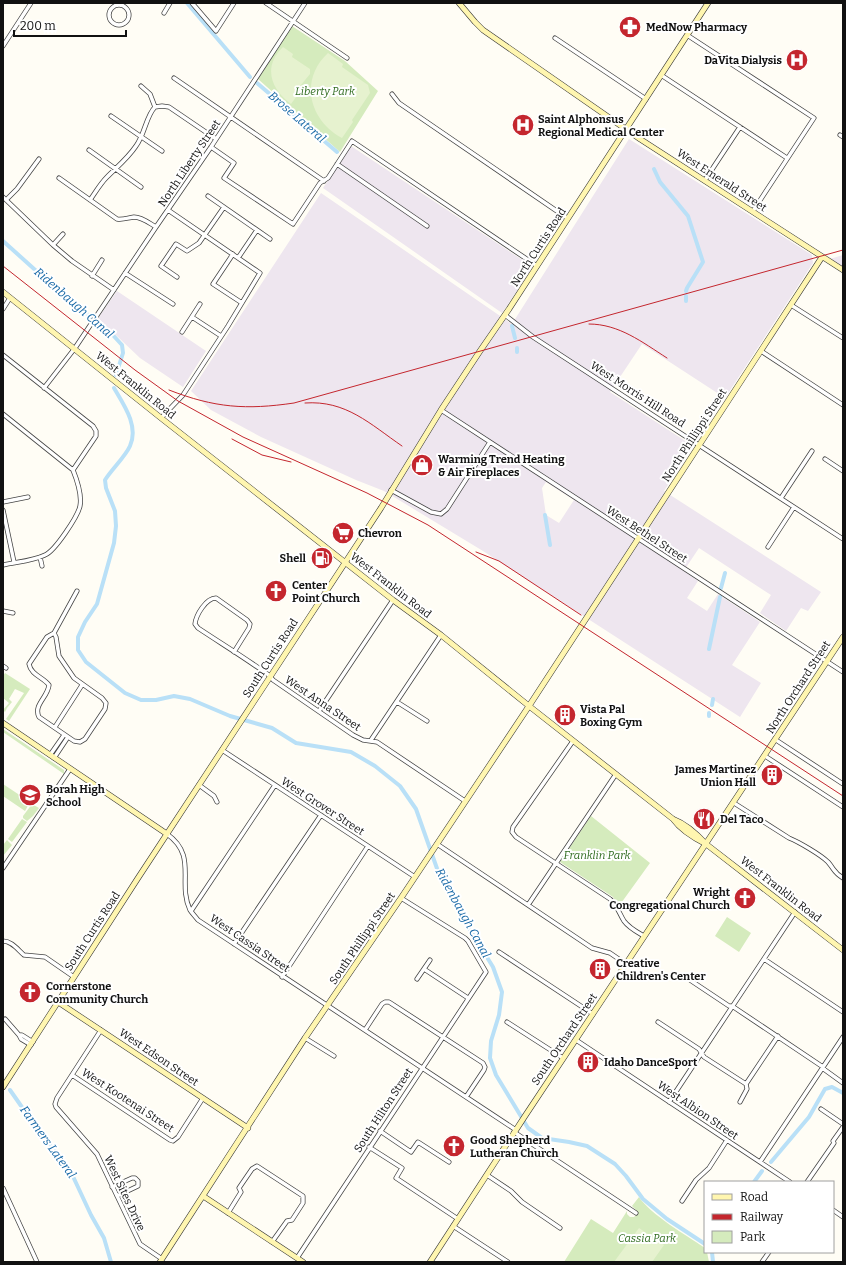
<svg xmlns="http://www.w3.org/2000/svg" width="846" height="1265" font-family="Bitter,serif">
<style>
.industrial{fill:#eee6ef;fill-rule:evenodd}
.green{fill:#d5ebbd}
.pitch{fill:#e6f2cf}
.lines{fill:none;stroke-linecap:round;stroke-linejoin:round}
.canal{stroke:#b9e0f7;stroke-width:4}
.street-casing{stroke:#444;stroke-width:5}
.secondary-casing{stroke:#333;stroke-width:6}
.street{stroke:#fff;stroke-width:3.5}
.secondary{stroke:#fff6b0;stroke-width:5}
.rail{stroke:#c4262e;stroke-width:1}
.labels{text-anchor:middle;stroke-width:4;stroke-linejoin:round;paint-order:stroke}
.poi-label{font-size:11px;font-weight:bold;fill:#111;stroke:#fff;text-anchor:start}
.park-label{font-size:11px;font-style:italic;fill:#2f6b1f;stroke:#fff}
.street-label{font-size:11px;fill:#111;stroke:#fff}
.water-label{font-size:12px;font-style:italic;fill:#1768a6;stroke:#fff}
</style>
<rect width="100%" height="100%" fill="#fffdf5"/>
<!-- industrial -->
<path class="industrial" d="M629,139L812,255L813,263L725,398L642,344L610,392L693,446L664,491L821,592L808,611L801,608L786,631L760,613L771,595L699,548L687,566L684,571L698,581L687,598L707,611L718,594L760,622L732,665L761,683L740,717L483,551L384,491L356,480L261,437L211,410L191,391L321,193L512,324ZM546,482L574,500L559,523L546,515L542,488Z
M351,146L533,267L502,313L323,188Z
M843,255V267L830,259Z
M117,291L206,351L183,387L140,358L98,318Z"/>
<!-- green -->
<path class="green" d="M292,26L345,61L378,91L340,152L258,79Z
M5,673L30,689L9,721L6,719L24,693L15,689L9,699L12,702L7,708L5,712L3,710L9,703L3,698V676Z
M3,729L64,770V774L3,732Z
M3,784L30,802L25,811L3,796Z
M32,804L39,808L33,816L27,821L23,818V816Z
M591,816L650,863L619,906L613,897L560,862Z
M22,819L27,822L12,842L8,839Z
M7,840L12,845L3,856V845Z
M727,917L751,933L739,952L715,936Z
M639,1197C651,1215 686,1235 705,1248V1252H707L709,1262H564L591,1219L613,1233L627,1211V1214L630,1217H634L636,1215V1210L632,1206Z"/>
<!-- pitch -->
<path class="pitch" d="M283,47L293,54L292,57L310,69V74L296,91L299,93L291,104C270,89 263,66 283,47Z
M328,53L343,64L342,67L368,85L370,93L352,120L353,122L342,138C309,120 299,80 328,53Z
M639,1228L664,1245L652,1262H614Z"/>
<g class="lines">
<!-- canal -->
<path class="canal" d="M187,3L250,77
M257,83L337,152
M654,169L660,182L688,216L703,262L687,288L686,291
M3,241L63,295L111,333L122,345L123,353L116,375
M686,301V296
M512,326L515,338
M517,348V352
M114,388C124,405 139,426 130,446C125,457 112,469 105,480L106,488L115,511L116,526L114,543L97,604L85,622L78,637V650L86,662L125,693L141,700H156L174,696L190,699L230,716L272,728L296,743L351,752L375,766L400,786L416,809L440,877L456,907L493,967L502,992L499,1015L491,1041L490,1058L496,1075L528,1128L542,1138L569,1142L587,1146L615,1164L626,1176L643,1199L667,1219L705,1244
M545,515L550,545
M721,588L725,573
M709,649L720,597
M712,705L713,699
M709,716V713
M10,1090L40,1133L70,1170L91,1215L104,1238L111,1262
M771,1162L809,1117L825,1089L832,1087L843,1093
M754,1182L762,1171
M712,1252L713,1262"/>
<!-- street casing -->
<g class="street-casing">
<path id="street" d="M192,3L216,31L234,3
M266,3L347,58
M109 15a10 10 0 1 1 20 0a10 10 0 1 1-20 0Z
M164,13L170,3
M687,35L814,118L753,211
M555,38L646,99
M3,46L31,3
M661,75L787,158
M174,78L324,181
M141,86L150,94L155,107
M392,94L399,103L567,218
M111,116L162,151
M840,135L843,137
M211,147L234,163L224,178L293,224L320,183L328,178L352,141L537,266
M89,150L141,187
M337,164L427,226
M59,178L117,219C123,220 127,218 134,217C142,217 149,223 156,227
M705,180L740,127
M208,196L270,239
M3,197L53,245L72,261L114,290
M6,200L17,189L39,159
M90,200C95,193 100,184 107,177C117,167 128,158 136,146C145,134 146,116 155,107L162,106L169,107L216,139
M53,245L63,234
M233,254L213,284L242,303
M238,258L257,230
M125,273L173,304
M92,276L102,260
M177,277L161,266L176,244L187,251L199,243L224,207
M791,305L843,338
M3,309L10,298
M505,315L533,337L843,539
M192,317L221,336
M182,332L200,304
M761,351L843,405
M3,355L93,426L96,431V436L73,470C77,480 82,495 80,506C78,516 55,551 45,555C33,561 16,562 3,565
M44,388L75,348L156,227L211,147L305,3
M441,410L843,672
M3,414L73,470
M161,418L183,395L228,326L260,273L168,210
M825,459L843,471
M391,490L431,512L441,514L447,509L490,442
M781,498L812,451
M3,502L28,497
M3,510L14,562
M768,547L794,507
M40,557L42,566
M3,611L13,613
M54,633L56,637L59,656L74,678L102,698L106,703L105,709L85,739L80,742L74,741L39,717C33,705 48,697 49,685C43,677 31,675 29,664L47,637L54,633L77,591
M234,652L249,628L250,624L247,620L216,598C206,598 196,615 195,624L198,628C222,644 247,659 270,676L273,680L353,735L363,740L377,742L465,801
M3,666L6,668
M397,702L427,721
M319,711L393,600
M55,727L82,685
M371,740L441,635
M776,740L843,784
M573,741L513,827L512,832L516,837L610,899C617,905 619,913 624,921C629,928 637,932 644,936
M222,750L415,877
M50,755L64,735
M765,756L843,807
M54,758L68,737
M199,785L214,796L217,802
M734,803L789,838C799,842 821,855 828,862C835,870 833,872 843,878
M167,834C198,856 177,882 190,910C192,913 195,916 198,920L516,1130
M437,844L592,948L610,953L626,964
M3,868L70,769
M528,905L616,774
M191,911L275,785
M3,941C12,941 18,950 24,955L45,957L74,977
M234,944L321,815
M499,952L593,1014
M764,959L843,1012
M424,969L468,998
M684,976L729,1006H732L823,1067L825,1070L843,1083
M282,977L368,846
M417,979L430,960
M5,1019L19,1035
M507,1022L563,1058
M658,1022L699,1049L704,1057L746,1084
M101,1030L57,1098L55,1104L56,1107L97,1154L140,1244L162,1259
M365,1030L382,1004L385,1002H389L483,1063L485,1067L484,1070L466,1097
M305,1038L334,1056
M576,1040L790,1182
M31,1045L21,1039L19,1035H22L33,1042
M72,1075L170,1140L173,1141L178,1137L203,1098
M669,1102L795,912
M740,1102L747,1089L746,1084L778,1036
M821,1109L843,1124
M380,1131L411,1152L418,1142L449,1162
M514,1132L636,1213
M369,1147L402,1168L396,1178L458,1219
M760,1162L843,1037
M487,1175L511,1191L522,1202L560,1228
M807,1182L834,1143L833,1141L843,1127
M112,1187L132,1178H135L138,1181V1186L117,1196
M3,1188L37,1262
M682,1201L696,1180L709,1168L727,1140
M833,1210L843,1217
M228,1213L241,1192L239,1188L252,1169L257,1166L303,1196V1203L292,1220L287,1221L272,1242
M453,1226L508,1262
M297,1258L486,972L468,941L465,938L401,898
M762,1262L769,1252"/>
</g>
<!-- secondary casing -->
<g class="secondary-casing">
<path id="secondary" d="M459,3L475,22L483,30L640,139L843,270
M3,292L161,418L393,600L441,635L529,706L673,819C686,824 697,834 706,844
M3,723L167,834
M673,819C681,830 694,838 706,844L843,950
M58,1002L248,1128
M3,1087L138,878L381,508L441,410L480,351L509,309L708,3
M203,1196L303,1262
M160,1262L305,1038L401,898L529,706L822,257
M430,1262L525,1116L843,637"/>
</g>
<!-- street -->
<use href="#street" class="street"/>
<!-- secondary -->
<use href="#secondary" class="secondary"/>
<!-- rail -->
<path class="rail" d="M3,266L135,370L178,401L243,437L367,493L428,525L843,796
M589,324C619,324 642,342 667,358
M169,390C215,408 246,410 294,403L843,250
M305,403C346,400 370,424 402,446
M232,439L262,455L291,462
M476,552L499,561L581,615"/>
</g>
<!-- icons -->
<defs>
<g id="pharmacy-disc" transform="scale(1.15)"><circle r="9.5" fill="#c4262e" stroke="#fff"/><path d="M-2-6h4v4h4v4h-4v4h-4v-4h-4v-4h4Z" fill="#fff"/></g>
<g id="hospital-disc" transform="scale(1.15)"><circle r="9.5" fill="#c4262e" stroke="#fff"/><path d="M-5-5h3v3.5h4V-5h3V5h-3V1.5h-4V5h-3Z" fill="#fff"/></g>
<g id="shop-disc" transform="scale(1.15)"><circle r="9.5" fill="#c4262e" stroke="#fff"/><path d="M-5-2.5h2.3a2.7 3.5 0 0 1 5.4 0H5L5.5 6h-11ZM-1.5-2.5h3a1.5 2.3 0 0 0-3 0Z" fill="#fff"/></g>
<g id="supermarket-disc" transform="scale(1.15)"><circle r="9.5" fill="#c4262e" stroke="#fff"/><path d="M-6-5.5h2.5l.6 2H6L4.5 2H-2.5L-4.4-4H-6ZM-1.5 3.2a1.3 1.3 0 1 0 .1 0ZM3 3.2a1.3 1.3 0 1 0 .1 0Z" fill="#fff"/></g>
<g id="fuel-disc" transform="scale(1.15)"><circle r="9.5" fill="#c4262e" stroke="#fff"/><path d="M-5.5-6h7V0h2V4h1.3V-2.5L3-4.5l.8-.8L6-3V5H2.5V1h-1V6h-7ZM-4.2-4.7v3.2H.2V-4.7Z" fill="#fff"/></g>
<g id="church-disc" transform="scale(1.15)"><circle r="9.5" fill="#c4262e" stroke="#fff"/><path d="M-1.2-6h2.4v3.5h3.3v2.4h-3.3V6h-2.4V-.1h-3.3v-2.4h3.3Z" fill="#fff"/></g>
<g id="building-disc" transform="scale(1.15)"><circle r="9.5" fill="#c4262e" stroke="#fff"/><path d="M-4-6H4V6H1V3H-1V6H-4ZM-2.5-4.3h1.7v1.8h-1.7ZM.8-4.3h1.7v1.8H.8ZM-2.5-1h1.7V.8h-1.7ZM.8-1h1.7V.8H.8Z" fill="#fff"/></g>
<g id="school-disc" transform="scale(1.15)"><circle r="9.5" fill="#c4262e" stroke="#fff"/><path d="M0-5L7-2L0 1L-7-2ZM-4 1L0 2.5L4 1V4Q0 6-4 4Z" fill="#fff"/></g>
<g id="restaurant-disc" transform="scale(1.15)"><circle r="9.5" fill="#c4262e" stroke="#fff"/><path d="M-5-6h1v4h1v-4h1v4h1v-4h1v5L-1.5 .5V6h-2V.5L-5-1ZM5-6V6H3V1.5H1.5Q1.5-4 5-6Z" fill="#fff"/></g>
</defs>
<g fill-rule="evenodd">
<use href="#pharmacy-disc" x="630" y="27"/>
<use href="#hospital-disc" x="797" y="60"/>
<use href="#hospital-disc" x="523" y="125"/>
<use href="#shop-disc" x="422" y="465"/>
<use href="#supermarket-disc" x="343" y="533"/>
<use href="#fuel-disc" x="322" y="558"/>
<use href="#church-disc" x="276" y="591"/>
<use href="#building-disc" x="565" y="715"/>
<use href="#building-disc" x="772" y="775"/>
<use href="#school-disc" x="30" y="795"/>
<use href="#restaurant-disc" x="704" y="819"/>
<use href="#church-disc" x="745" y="898"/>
<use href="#building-disc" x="600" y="969"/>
<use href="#church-disc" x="30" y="992"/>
<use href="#building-disc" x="588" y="1062"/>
<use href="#church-disc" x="454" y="1146"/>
</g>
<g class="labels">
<!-- poi labels -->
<g class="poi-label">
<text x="646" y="31">MedNow Pharmacy</text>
<text x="782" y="64" text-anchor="end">DaVita Dialysis</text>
<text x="538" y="123">Saint Alphonsus<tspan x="538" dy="13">Regional Medical Center</tspan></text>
<text x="438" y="463">Warming Trend Heating<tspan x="438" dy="13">&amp; Air Fireplaces</tspan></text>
<text x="358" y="537">Chevron</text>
<text x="306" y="562" text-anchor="end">Shell</text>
<text x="292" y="589">Center<tspan x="292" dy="13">Point Church</tspan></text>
<text x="580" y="713">Vista Pal<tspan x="580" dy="13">Boxing Gym</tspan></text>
<text x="756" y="773" text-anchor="end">James Martinez<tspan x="756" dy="13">Union Hall</tspan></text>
<text x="46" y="793">Borah High<tspan x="46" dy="13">School</tspan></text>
<text x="720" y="823">Del Taco</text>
<text x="730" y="896" text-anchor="end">Wright<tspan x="730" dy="13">Congregational Church</tspan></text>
<text x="616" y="967">Creative<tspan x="616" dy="13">Children's Center</tspan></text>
<text x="46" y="990">Cornerstone<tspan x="46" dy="13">Community Church</tspan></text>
<text x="604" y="1066">Idaho DanceSport</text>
<text x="470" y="1144">Good Shepherd<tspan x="470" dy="13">Lutheran Church</tspan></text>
</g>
<!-- park labels -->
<g class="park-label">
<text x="325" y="95">Liberty Park</text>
<text x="597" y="859">Franklin Park</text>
<text x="647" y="1242">Cassia Park</text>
</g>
<!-- street labels -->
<g class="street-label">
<text transform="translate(189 163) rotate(-56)" y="4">North Liberty Street</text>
<text transform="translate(722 180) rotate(33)" y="4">West Emerald Street</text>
<text transform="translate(538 247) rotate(-57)" y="4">North Curtis Road</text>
<text transform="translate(136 385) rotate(39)" y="4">West Franklin Road</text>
<text transform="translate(638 394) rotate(33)" y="4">West Morris Hill Road</text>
<text transform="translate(694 435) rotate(-57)" y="4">North Phillippi Street</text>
<text transform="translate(647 534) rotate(33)" y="4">West Bethel Street</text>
<text transform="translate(391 585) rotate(38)" y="4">West Franklin Road</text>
<text transform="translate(270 658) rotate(-57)" y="4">South Curtis Road</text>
<text transform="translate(798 687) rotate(-57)" y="4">North Orchard Street</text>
<text transform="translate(323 703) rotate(34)" y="4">West Anna Street</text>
<text transform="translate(323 806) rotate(33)" y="4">West Grover Street</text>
<text transform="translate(781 889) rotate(38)" y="4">West Franklin Road</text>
<text transform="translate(92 931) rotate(-57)" y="4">South Curtis Road</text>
<text transform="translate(362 938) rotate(-56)" y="4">South Phillippi Street</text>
<text transform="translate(250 943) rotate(34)" y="4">West Cassia Street</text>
<text transform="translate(564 1039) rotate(-56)" y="4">South Orchard Street</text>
<text transform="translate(159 1057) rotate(34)" y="4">West Edson Street</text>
<text transform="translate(128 1100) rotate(33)" y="4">West Kootenai Street</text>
<text transform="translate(383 1110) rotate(-57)" y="4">South Hilton Street</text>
<text transform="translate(698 1110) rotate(34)" y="4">West Albion Street</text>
<text transform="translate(125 1193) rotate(65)" y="4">West Sites Drive</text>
</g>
<!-- water labels -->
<g class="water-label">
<text transform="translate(297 117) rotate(41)" y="4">Brose Lateral</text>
<text transform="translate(74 303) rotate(41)" y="4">Ridenbaugh Canal</text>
<text transform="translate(463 913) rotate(61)" y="4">Ridenbaugh Canal</text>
<text transform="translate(48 1142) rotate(54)" y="4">Farmers Lateral</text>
</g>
</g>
<!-- border -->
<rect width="846" height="1265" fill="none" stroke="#111111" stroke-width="8"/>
<!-- legend -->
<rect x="704" y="1181" width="130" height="72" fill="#ffffff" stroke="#a0a0a0"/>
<rect x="712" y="1194" width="20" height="6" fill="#fff6b0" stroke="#a0a0a0"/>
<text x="740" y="1201" font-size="12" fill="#111111">Road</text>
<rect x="712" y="1214" width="20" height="6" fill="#c4262e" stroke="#a0a0a0"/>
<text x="740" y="1221" font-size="12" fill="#111111">Railway</text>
<rect x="712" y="1231" width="20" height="12" fill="#d5ebbd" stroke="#a0a0a0"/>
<text x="740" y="1241" font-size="12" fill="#111111">Park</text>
<!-- scale -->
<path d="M14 30v6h112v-6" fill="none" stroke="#111111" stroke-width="2"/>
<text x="20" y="30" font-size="12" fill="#111111" stroke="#ffffff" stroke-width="3" paint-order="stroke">200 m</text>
</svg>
